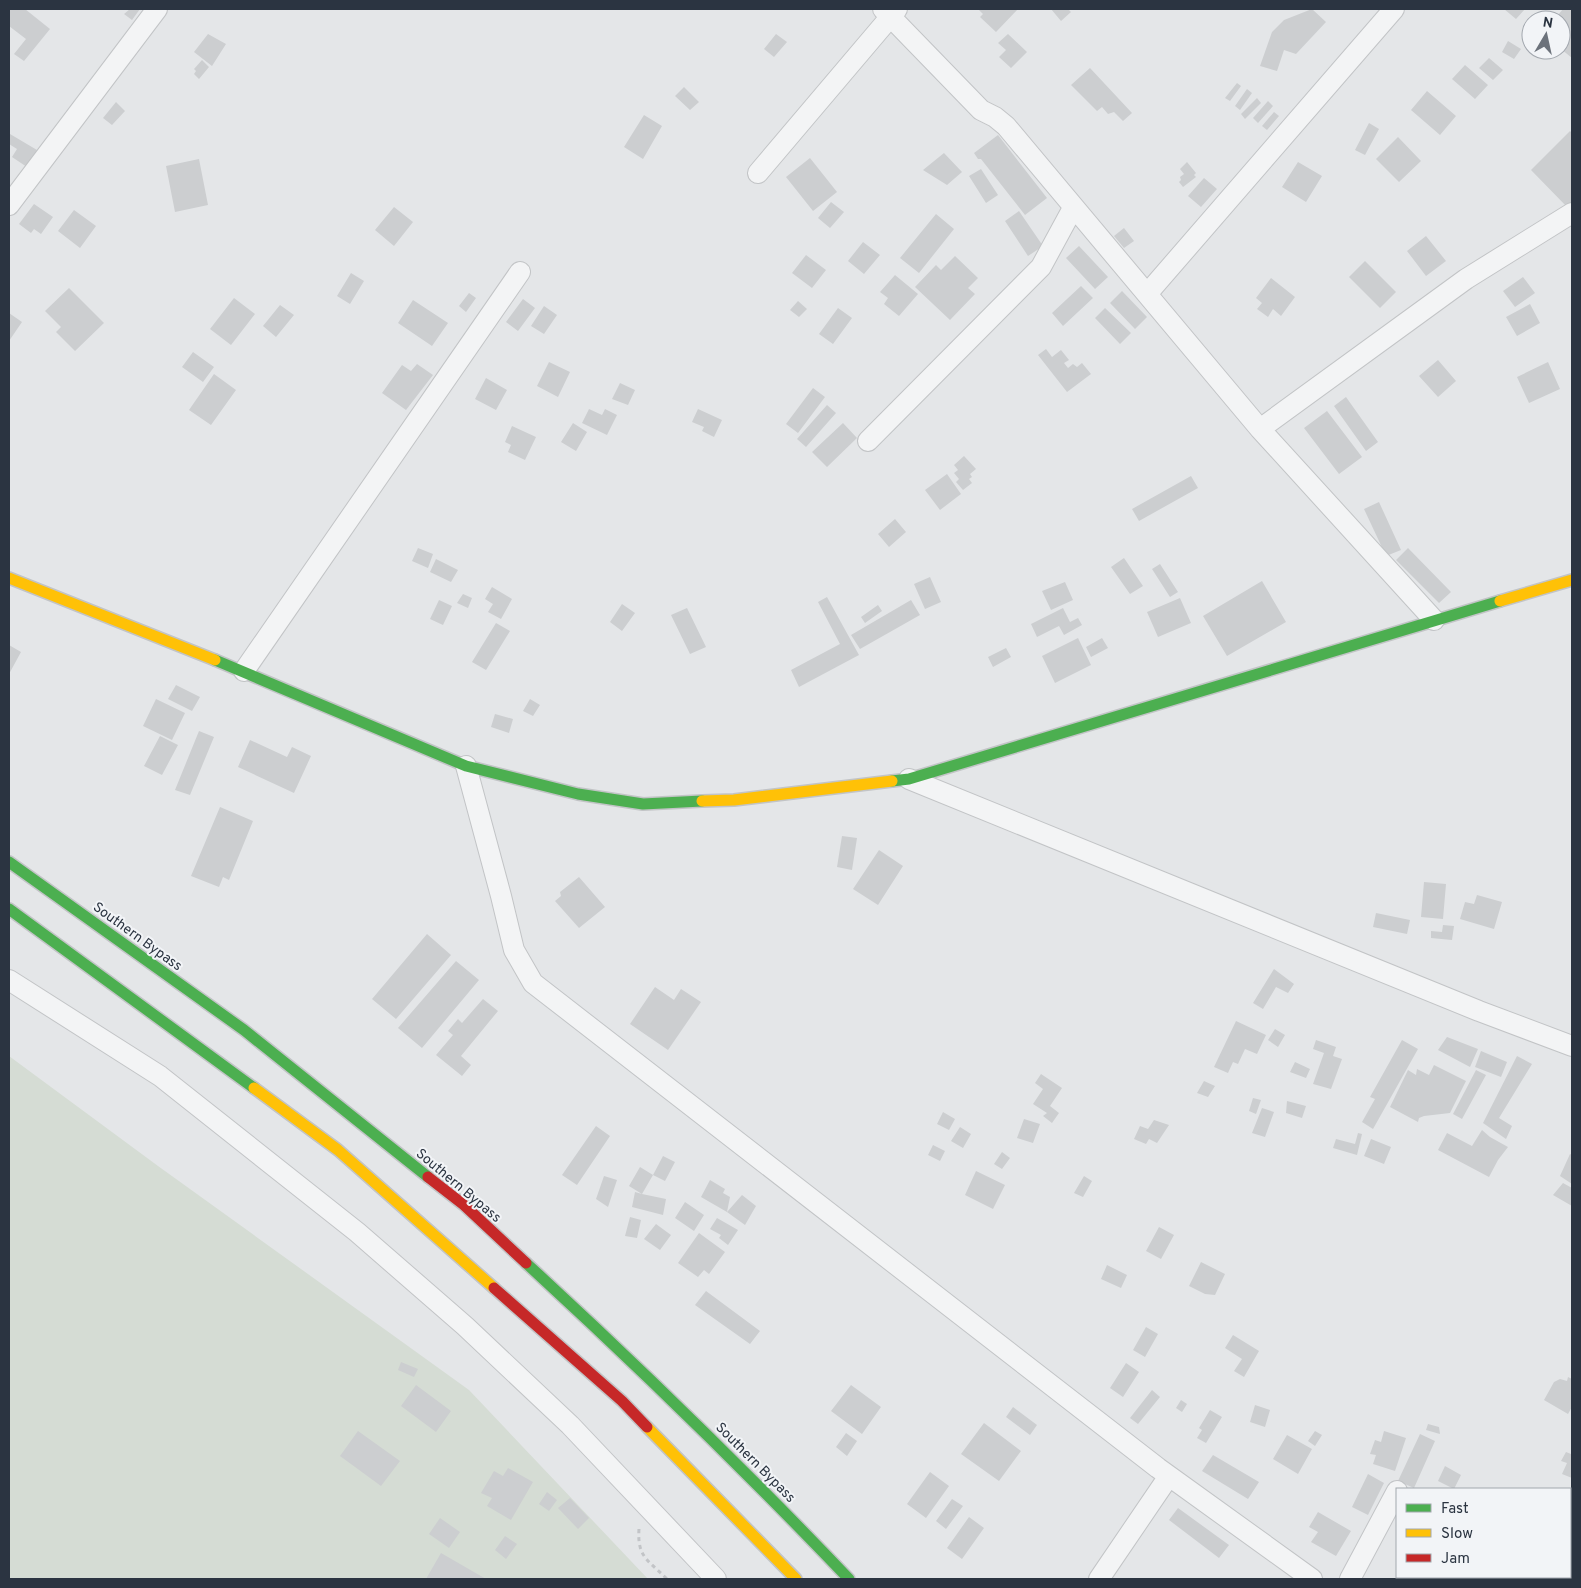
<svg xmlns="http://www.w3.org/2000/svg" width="1581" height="1588" font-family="Overpass,sans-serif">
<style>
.green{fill:#d5dcd4}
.building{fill:#ccced0}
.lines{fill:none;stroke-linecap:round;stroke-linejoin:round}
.street-casing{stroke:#c2c4c6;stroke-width:22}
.fast-casing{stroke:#c2c4c6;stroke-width:14}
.slow-casing{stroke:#c2c4c6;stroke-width:14}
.jam-casing{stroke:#c2c4c6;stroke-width:14}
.path{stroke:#c2c4c7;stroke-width:3;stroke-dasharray:4 4;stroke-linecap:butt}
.street{stroke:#f3f4f5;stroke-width:20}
.fast{stroke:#4caf50;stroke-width:11}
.slow{stroke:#ffc107;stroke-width:11}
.jam{stroke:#c62828;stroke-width:11}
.labels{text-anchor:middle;stroke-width:4;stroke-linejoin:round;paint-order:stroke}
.street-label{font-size:14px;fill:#2b3441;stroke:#f2f4f7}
</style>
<rect width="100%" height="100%" fill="#e4e6e8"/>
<!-- green -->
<path class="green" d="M9,1056L158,1166L469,1390L648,1579H9Z"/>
<!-- building -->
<path class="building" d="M9,9H25L50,29L24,61L14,54L26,39L9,26Z
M130,9H140L132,20L124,14Z
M978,9H1018L996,32L980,17L983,14Z
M1051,9H1068L1071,12L1061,21Z
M1312,9L1326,22L1296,54L1284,50L1277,71L1260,66L1272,32L1284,20Z
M1504,9H1525L1516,19Z
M1563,9H1569L1572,11V58L1561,49V20H1554Z
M208,34L226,44L212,66L194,52Z
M776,34L787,42L774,57L764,49Z
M1008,34L1027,52L1011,68L999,57L1006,50L998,43Z
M1508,41L1521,49L1514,59L1502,52Z
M1489,58L1503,70L1493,80L1479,68Z
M202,60L209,67L199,79L194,74L196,71L194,69Z
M1465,65L1488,85L1475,99L1452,79Z
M1090,68L1132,113L1123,121L1114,112L1108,114L1102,107L1097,111L1071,85Z
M1237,83L1241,86L1230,101L1225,98Z
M684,87L699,102L690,110L675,96Z
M1247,89L1252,93L1240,110L1235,106Z
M1427,91L1456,116L1440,135L1411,110Z
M1257,98L1261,103L1245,119L1241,114Z
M1268,101L1273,106L1258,123L1253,118Z
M116,102L125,111L112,125L103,118Z
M1274,112L1279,116L1267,130L1262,126Z
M644,115L662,126L643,159L624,147Z
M1369,123L1379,129L1365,155L1355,150Z
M1570,131L1572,133V204L1568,208L1531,170Z
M10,134L37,150L27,167L12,157L17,149L9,144Z
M998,135L1047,198L1025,215L981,159H978L974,153Z
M1398,137L1421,161L1399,182L1376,159Z
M944,153L962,172L947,185L923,170Z
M810,158L837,192L813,211L786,177Z
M199,159L208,205L175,212L166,166Z
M1187,162L1196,173L1194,175L1196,177L1183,187L1179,182L1181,180L1180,177L1184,174L1180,169Z
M1298,162L1322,176L1306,202L1282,187Z
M981,169L998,195L986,203L969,176Z
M1204,178L1217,189L1201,207L1188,196Z
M831,202L844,212L830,228L818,218Z
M34,204L53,217L41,234L34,229L31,233L19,224Z
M394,207L413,222L394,246L375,230Z
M74,210L96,226L80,248L58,231Z
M1019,211L1043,246L1028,256L1005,221Z
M936,214L954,229L919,273L900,258Z
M1124,228L1134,241L1124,248L1114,236Z
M1426,236L1446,261L1426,276L1407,251Z
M863,242L880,255L864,274L848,261Z
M1079,246L1108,277L1095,289L1066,258Z
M806,255L826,270L812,288L792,273Z
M955,256L978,278L968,288L975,294L950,320L915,287L936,265L941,270Z
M1365,261L1396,292L1380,308L1349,277Z
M351,273L364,281L350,304L337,296Z
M895,275L918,294L899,316L884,304L888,298L880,292Z
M1523,277L1535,293L1515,307L1503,291Z
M1271,278L1295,297L1281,316L1273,309L1268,317L1257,309L1262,303L1256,298Z
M1081,286L1093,298L1063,326L1052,313Z
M69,288L104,323L75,351L56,332L61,327L45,311Z
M1122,291L1147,317L1135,329L1110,303Z
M469,293L476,298L466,312L459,306Z
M234,298L255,314L231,345L210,329Z
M523,299L535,308L518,331L506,322Z
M413,300L448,323L432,346L398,323Z
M798,301L807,309L799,317L790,310Z
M1530,304L1540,323L1517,336L1506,317Z
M280,305L294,315L276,337L263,326Z
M544,306L557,315L544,334L531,326Z
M838,308L852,318L833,344L819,334Z
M1105,308L1131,333L1120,344L1095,318Z
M9,313L22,322L9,341Z
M1046,349L1052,357L1061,350L1069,360L1064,363L1068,368L1073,364L1077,367L1082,363L1091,374L1067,392L1038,355Z
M193,352L214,367L203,382L182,367Z
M1438,360L1456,381L1438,397L1419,376Z
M549,362L570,372L558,397L537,386Z
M1548,362L1560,389L1529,403L1517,377Z
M417,364L433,375L406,410L382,393L402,365L411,371Z
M214,374L236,390L211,425L189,410Z
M486,378L507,390L496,410L475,399Z
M620,383L635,390L628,405L612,399Z
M813,388L825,397L798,433L786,424Z
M1346,397L1378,442L1366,451L1334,406Z
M827,405L836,413L806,447L797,439Z
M589,409L602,415L605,409L617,415L607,435L582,423Z
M698,409L722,420L714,437L702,431L704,427L692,422Z
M1327,411L1362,457L1339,474L1304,428Z
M573,423L587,432L576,451L561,442Z
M843,423L857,438L827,467L812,452Z
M512,426L536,437L525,460L508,452L511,445L505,442Z
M964,456L976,469L970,474L972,477L969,479L972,483L963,490L956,482L959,479L954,473L958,470L954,465Z
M947,474L961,494L940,510L925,490Z
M1191,476L1198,488L1139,521L1132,509Z
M1379,502L1401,550L1386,556L1364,509Z
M895,519L906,532L889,547L878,534Z
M418,548L433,554L428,568L412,561Z
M1408,548L1451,592L1439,603L1396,560Z
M1124,558L1143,586L1130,594L1111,567Z
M436,559L458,570L451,582L430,572Z
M1160,564L1178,592L1170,597L1152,569Z
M930,577L941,602L925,609L914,584Z
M1262,581L1286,622L1227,656L1203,616Z
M1065,582L1073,600L1051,610L1042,591Z
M492,587L512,599L501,619L488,612L493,604L485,599Z
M463,594L472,598L468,608L457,603Z
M827,597L859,655L799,687L791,670L840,644L818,602Z
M1180,598L1191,623L1158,637L1147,612Z
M439,600L452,606L443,625L430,619Z
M911,600L920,615L860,649L851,635Z
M622,604L635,613L622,631L610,622Z
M878,605L882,611L865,623L861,617Z
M687,608L706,647L690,654L671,615Z
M1063,608L1070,622L1078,618L1082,625L1064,635L1059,626L1037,637L1031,624Z
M496,623L510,631L486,670L472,662Z
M1078,638L1091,665L1055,683L1042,656Z
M1102,638L1108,648L1091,657L1086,647Z
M9,645L21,652L9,674Z
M1006,648L1011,657L993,667L988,657Z
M176,685L200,697L192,711L168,699Z
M156,699L185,713L172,740L143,726Z
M530,699L540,705L533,716L523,711Z
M495,714L513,719L509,733L491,727Z
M199,731L214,737L190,795L175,790Z
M160,736L178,745L162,775L144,766Z
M250,740L287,757L292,747L311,756L294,793L238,767Z
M220,807L253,821L229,880L223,877L219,887L191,876Z
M842,836L857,838L852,870L837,867Z
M879,850L903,866L878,905L853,889Z
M579,877L605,907L579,928L555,901L561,896L560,892Z
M1424,882L1446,884L1443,919L1421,917Z
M1477,895L1502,902L1494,929L1460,919L1465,902L1474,904Z
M1376,913L1410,920L1407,934L1373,927Z
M1443,925L1454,926L1452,940L1431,938V931L1442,932Z
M427,934L451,955L396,1019L372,999Z
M456,961L479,980L422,1048L398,1028Z
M1274,969L1294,984L1288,993L1276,987L1263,1009L1253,1003Z
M655,987L674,1000L681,989L701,1002L668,1050L630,1024Z
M483,999L498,1011L461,1056L471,1065L462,1076L436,1055L453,1035L448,1031L458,1019L462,1023Z
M1236,1021L1266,1035L1257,1054L1245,1049L1238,1064L1233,1062L1228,1073L1214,1067Z
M1275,1029L1285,1035L1278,1047L1268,1040Z
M1447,1037L1478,1049L1470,1067L1438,1050Z
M1316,1040L1336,1047L1333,1056L1342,1059L1331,1089L1313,1084L1324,1053L1313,1049Z
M1402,1040L1418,1049L1373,1129L1362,1122L1375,1099L1370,1097Z
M1481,1051L1507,1062L1501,1077L1475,1067Z
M1517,1056L1532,1064L1499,1118L1512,1126L1506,1139L1483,1123Z
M1295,1062L1310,1069L1306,1078L1290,1072Z
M1434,1065L1466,1081L1450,1113L1424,1116L1419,1118L1418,1122L1390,1107L1408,1070L1416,1075L1417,1069L1429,1075Z
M1476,1070L1486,1075L1462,1119L1453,1114Z
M1041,1074L1062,1088L1050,1106L1059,1113L1052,1123L1043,1116L1047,1113L1033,1104L1043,1089L1035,1083Z
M1204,1081L1215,1086L1208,1097L1197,1093Z
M1253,1098L1261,1100L1256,1114L1249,1111Z
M1287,1101L1306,1106L1302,1118L1286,1113Z
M1262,1108L1274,1112L1265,1137L1252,1133Z
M943,1112L955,1119L949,1130L937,1124Z
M1024,1119L1040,1124L1033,1143L1017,1138Z
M1154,1120L1169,1125L1157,1143L1149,1139L1146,1144L1134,1139L1140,1126L1148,1129Z
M596,1126L610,1136L577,1185L562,1175Z
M960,1127L971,1134L963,1148L951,1141Z
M1482,1130L1490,1137L1508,1147L1498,1160L1489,1177L1438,1150L1447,1133L1472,1146Z
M1358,1133L1362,1134L1357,1155L1333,1148L1336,1139L1355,1144Z
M1371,1139L1391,1147L1384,1164L1364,1156Z
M933,1145L945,1151L940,1161L928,1155Z
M1002,1152L1010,1158L1002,1169L994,1164Z
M1570,1154L1572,1155V1184L1560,1176Z
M663,1156L675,1162L665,1181L653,1175Z
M640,1167L653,1175L642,1194L666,1199L663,1215L632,1207L635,1192L642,1194L629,1186Z
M976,1171L1005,1185L993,1209L965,1195Z
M604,1176L617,1180L608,1207L596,1199Z
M1084,1176L1092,1181L1083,1197L1074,1193Z
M710,1180L725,1189L723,1193L730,1197L727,1212L742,1195L756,1206L745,1225L727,1212L701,1197Z
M1563,1183L1572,1188V1206L1553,1195Z
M685,1202L704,1215L694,1231L675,1218Z
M630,1217L641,1220L637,1238L625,1236Z
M717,1218L738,1230L728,1245L719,1238L721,1235L710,1229Z
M656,1224L671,1235L660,1250L644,1239Z
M1159,1227L1174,1235L1161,1259L1146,1251Z
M699,1233L725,1252L709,1274L704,1270L698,1277L678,1263Z
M1201,1262L1225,1274L1215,1295L1205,1294L1189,1286Z
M1107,1265L1127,1275L1121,1288L1101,1279Z
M706,1291L760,1331L750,1344L695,1305Z
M1146,1327L1158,1334L1145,1357L1133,1350Z
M1233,1335L1259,1351L1244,1377L1234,1371L1242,1359L1225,1348Z
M401,1362L418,1369L414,1377L398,1370Z
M1126,1363L1139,1372L1123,1397L1110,1388Z
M1568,1377L1572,1379V1407L1568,1414L1544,1400L1554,1382L1560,1379L1567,1381Z
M416,1385L451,1411L436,1432L401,1406Z
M851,1385L881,1407L862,1434L831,1411Z
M1152,1390L1160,1397L1138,1424L1130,1418Z
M1181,1400L1187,1404L1182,1412L1176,1408Z
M1255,1405L1270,1410L1265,1427L1250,1422Z
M1013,1407L1037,1425L1030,1435L1006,1417Z
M1210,1410L1222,1417L1206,1443L1197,1438L1202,1430L1199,1428Z
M984,1423L1021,1451L999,1481L961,1454Z
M1428,1424L1439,1427L1440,1434L1426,1430Z
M358,1431L400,1461L381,1486L340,1456Z
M1315,1431L1322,1435L1315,1446L1308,1441Z
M1384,1431L1406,1438L1395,1471L1373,1464L1376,1455L1370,1454L1375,1440L1381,1442Z
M846,1433L857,1441L847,1456L836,1447Z
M1420,1434L1435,1441L1414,1488L1398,1481Z
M1287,1435L1312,1449L1298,1474L1273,1459Z
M1572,1450V1478L1562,1474L1567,1463L1561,1461L1566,1452L1571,1454Z
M1213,1455L1259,1482L1248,1499L1202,1471Z
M1445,1466L1461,1475L1454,1489L1438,1481Z
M508,1468L533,1482L511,1520L487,1506L492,1498L481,1493L494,1471L503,1476Z
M930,1472L949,1486L926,1518L907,1504Z
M1368,1474L1384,1483L1368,1515L1352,1507Z
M547,1492L557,1500L549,1511L539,1504Z
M570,1498L589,1518L578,1529L558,1508Z
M952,1499L963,1506L946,1529L936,1521Z
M1178,1508L1229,1545L1219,1558L1169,1520Z
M1318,1512L1351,1531L1336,1556L1311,1542L1318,1532L1309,1527Z
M969,1517L984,1528L962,1559L947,1548Z
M440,1518L460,1532L449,1548L429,1534Z
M505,1536L517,1544L506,1559L495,1550Z
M441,1553L486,1579H426Z"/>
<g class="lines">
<!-- street casing -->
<g class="street-casing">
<path id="street" d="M883,9L981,110L995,117L1006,126L1260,429L1434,620
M758,173L897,9
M9,205L157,9
M1147,294L1394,9
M1260,429L1466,279L1572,213
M868,441L1041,267L1073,208
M244,671L520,272
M466,766L501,896L514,950L533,983L1158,1468L1312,1579
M909,779L1479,1011L1572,1046
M9,980L160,1076L357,1232L465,1326L570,1425L716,1579
M1099,1579L1169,1476
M1350,1579L1397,1491"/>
</g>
<!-- fast casing -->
<g class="fast-casing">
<path id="fast" d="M215,660L466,766L578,794L643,804L702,801
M892,781L909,779L1500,601
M9,862L244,1030L428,1177
M9,909L254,1088
M526,1263C637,1365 745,1470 849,1579"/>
</g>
<!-- slow casing -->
<g class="slow-casing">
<path id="slow" d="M9,578L215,660
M1500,601L1572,580
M702,801L734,800L892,781
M254,1088L338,1150L494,1288
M647,1427L796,1579"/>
</g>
<!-- jam casing -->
<g class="jam-casing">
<path id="jam" d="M428,1177L464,1205L526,1263
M494,1288L622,1401L647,1427"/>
</g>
<!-- path -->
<path class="path" d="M639,1529C637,1557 648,1560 667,1579"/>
<!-- street -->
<use href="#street" class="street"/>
<!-- fast -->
<use href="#fast" class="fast"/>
<!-- slow -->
<use href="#slow" class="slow"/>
<!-- jam -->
<use href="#jam" class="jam"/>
</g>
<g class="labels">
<!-- street labels -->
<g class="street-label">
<text transform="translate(138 936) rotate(36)" y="5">Southern Bypass</text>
<text transform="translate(459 1185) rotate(40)" y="5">Southern Bypass</text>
<text transform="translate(756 1462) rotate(45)" y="5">Southern Bypass</text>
</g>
</g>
<!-- border -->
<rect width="1581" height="1588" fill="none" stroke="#2b3441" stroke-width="20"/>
<!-- legend -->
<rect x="1396" y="1488" width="175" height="90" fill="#f2f4f7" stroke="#a2a7ae"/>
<rect x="1406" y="1504" width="25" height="8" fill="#4caf50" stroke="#a2a7ae"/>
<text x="1441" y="1513" font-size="15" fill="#2b3441">Fast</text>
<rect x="1406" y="1529" width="25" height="8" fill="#ffc107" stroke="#a2a7ae"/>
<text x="1441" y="1538" font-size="15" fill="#2b3441">Slow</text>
<rect x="1406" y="1554" width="25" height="8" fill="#c62828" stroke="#a2a7ae"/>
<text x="1441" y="1563" font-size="15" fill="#2b3441">Jam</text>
<!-- north arrow -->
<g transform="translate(1546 35) rotate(9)"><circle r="24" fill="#f2f4f7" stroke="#a2a7ae"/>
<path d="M0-4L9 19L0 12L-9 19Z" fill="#6c727b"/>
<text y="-8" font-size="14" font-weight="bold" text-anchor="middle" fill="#2b3441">N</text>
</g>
</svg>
